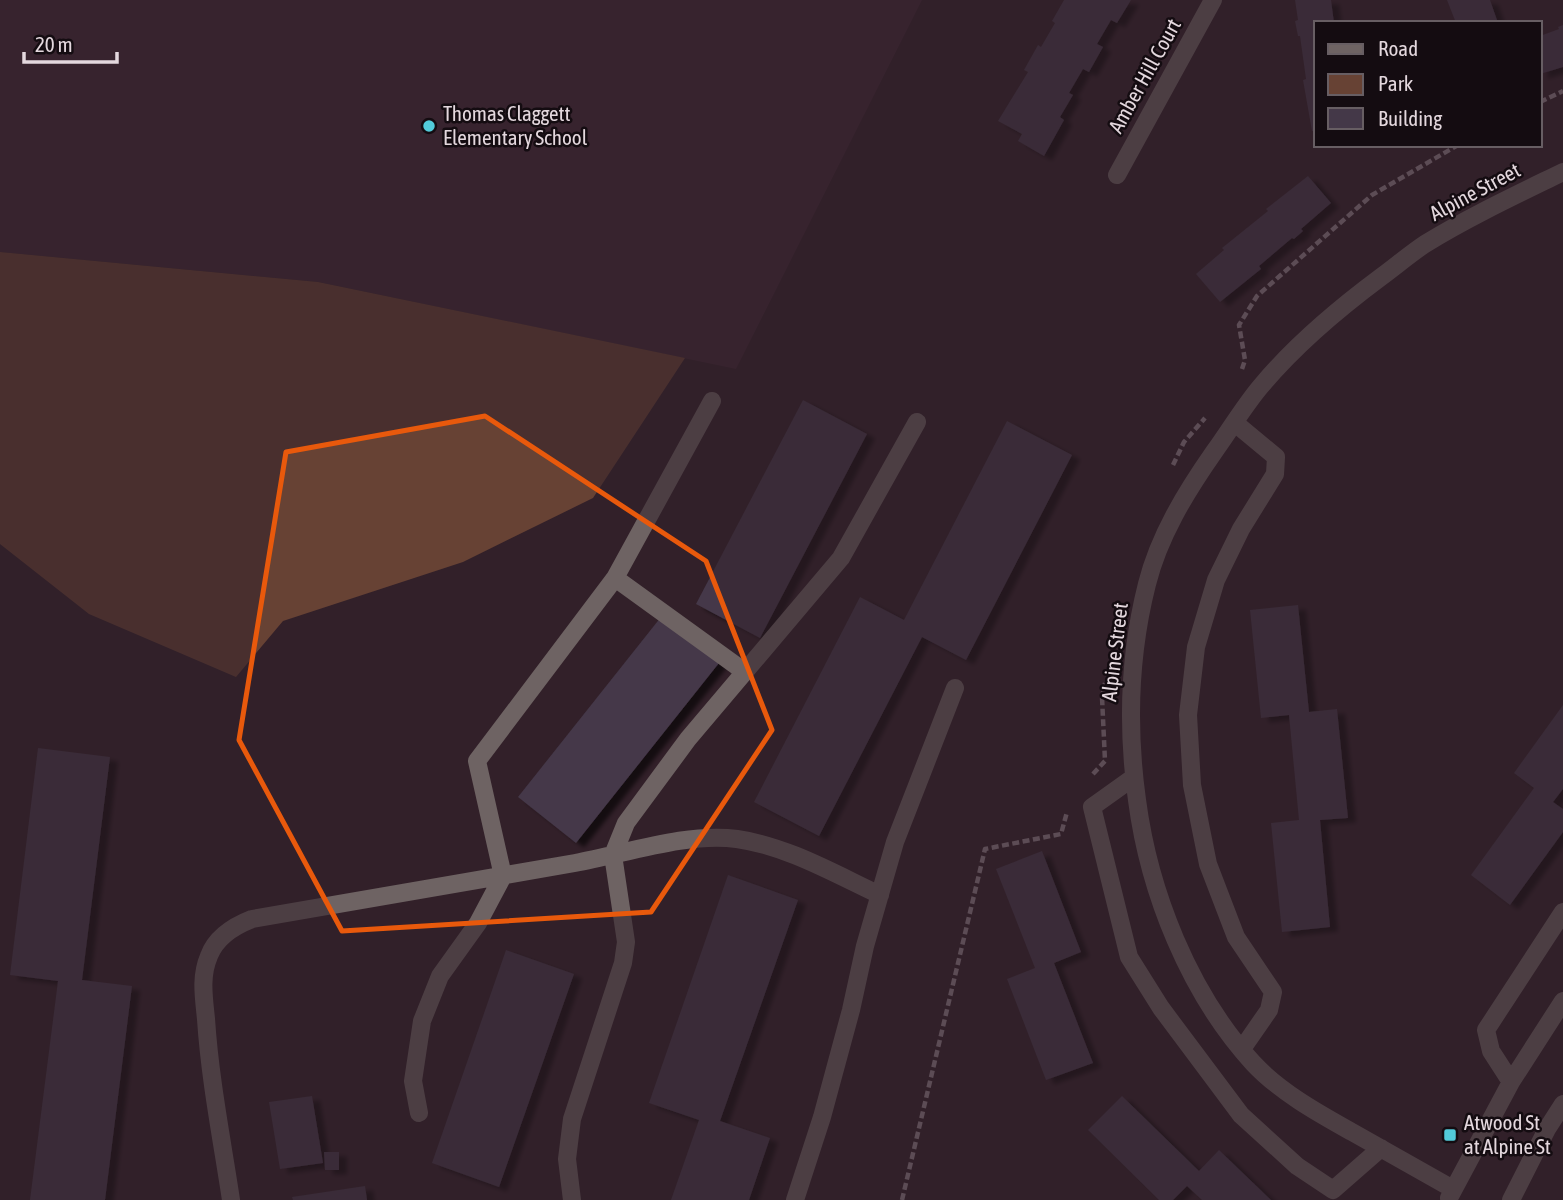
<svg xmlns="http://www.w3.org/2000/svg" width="1563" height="1200" font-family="'Asap Condensed',sans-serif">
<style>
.built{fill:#3f2734}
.green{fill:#674234}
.building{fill:#443848;filter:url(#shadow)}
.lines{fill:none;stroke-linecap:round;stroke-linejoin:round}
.path{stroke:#908189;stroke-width:4.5;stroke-dasharray:7 3.5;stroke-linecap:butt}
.minor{stroke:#6e6363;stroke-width:18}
.marked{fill:none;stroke:#e8590c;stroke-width:5;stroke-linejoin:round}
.poi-dot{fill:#52cbda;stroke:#140c11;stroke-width:2.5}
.labels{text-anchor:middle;stroke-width:5;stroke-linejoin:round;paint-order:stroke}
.street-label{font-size:21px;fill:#e4d8de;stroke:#140c11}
.poi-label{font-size:21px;fill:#e4d8de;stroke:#140c11;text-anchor:start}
</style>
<defs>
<filter id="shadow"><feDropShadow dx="8" dy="4.5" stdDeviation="2" flood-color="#0009"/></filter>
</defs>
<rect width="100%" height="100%" fill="#322029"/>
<!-- built -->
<path class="built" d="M0,0H922L736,369L318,282L0,252Z"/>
<!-- green -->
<path class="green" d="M0,252L318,282L685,358L593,498L463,562L283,621L236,677L89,614L0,544Z"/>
<!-- building -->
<path class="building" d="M1064,0H1131L1117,23L1111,20L1097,44L1103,47L1089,72L1083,69L1069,93L1073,95L1060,117L1064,120L1044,156L1018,141L1022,134L998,121L1028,72L1024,70L1038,45L1041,47L1055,23L1052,21Z
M1295,0H1331L1334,23H1316V131H1312L1303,80L1306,79L1300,36H1298L1295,21L1298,20Z
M1447,0H1490L1498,23H1456Z
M1563,25V67L1540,74V36L1559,29L1558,27Z
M1308,176L1331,203L1301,229L1303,231L1294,239L1292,238L1259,266L1261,269L1220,302L1196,274L1224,250L1222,248L1268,211L1266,209Z
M803,400L867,434L760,638L696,604Z
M1007,421L1072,455L966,660L922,637L819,836L754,802L860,597L904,620Z
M1298,605L1309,712L1337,709L1348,818L1320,820L1330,927L1282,932L1271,823L1299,820L1289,715L1261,718L1250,610Z
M661,617L719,663L576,843L518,797Z
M1563,705V789L1553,802L1563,809V832L1510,905L1471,875L1534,788L1514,773Z
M38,748L110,757L82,980L132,986L105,1200H30L58,981L10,975Z
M1042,851L1081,952L1054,963L1093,1063L1046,1080L1007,979L1035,968L996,869Z
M728,875L798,900L720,1121L770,1138L749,1200H671L699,1120L649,1103Z
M506,950L574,974L499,1187L432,1163Z
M312,1096L323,1163L280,1169L269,1102Z
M1122,1096L1199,1171L1219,1150L1271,1200H1202L1187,1186L1173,1200H1159L1088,1130Z
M324,1152H339V1170H325Z
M365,1186L367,1200H293L292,1197Z"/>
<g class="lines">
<!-- path -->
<path class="path" d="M1540,102L1563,91
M1242,369L1245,360L1239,325L1257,296L1372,195L1458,145
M1173,465L1184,442L1205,418
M1093,774L1105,761L1102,697L1105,683
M902,1200L985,849L1061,834L1067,812"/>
<!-- minor -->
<path class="minor" d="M1117,175L1213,0
M1235,423L1276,457L1275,474L1241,529L1216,580L1196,647L1188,715L1192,785L1208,864L1236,937L1273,992L1269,1010L1242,1049
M615,578L745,672
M1134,777L1092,807L1129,957L1161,1008L1241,1115L1297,1166L1333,1190L1381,1148
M1511,1082L1491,1051L1486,1030L1563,912
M419,1113L413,1081L422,1021L440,976L478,923L503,876L477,761L615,578L712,401
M1453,1189C1419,1170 1386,1151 1352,1132C1318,1113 1280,1092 1253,1063C1189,993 1149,892 1137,800C1127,728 1129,655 1147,584C1159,536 1186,492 1214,452C1230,430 1244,406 1261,386C1296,344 1338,309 1381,277C1396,266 1410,254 1425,244C1469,217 1516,195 1563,172
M1449,1198L1511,1082L1563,1001
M231,1200C222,1140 210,1080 206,1019C204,998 200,977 209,956C216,937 234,926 252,919C360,900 468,882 575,863C625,854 687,832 737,839C787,846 835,874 880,895
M572,1200L567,1159L572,1119L623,963L626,942L613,855L626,823L688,739L841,558L917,422
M795,1200L822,1117L851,1010L865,946L895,842L955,688
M1511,1200L1547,1129L1563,1104"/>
</g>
<!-- marked area -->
<path d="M0 0H1563V1200H0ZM485,416L706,561L772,730L651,912L342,931L239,740L286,452Z" fill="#322029" fill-opacity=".55" fill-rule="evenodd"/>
<path class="marked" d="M485,416L706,561L772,730L651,912L342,931L239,740L286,452Z"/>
<!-- markers -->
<g class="poi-dot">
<circle cx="429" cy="126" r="7"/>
<rect x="1443" y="1128" width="14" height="14" rx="3.5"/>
</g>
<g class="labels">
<!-- street labels -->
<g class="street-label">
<text transform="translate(1145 76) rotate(-61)" y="7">Amber Hill Court</text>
<text transform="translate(1475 192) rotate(-28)" y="7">Alpine Street</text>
<text transform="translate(1115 652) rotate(-83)" y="7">Alpine Street</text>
</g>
<!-- poi labels -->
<g class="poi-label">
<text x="443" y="121">Thomas Claggett<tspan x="443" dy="24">Elementary School</tspan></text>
<text x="1464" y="1130">Atwood St<tspan x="1464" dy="24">at Alpine St</tspan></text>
</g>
</g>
<!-- legend -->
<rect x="1314" y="21" width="228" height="126" fill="#140c11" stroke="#675e63" stroke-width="2"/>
<rect x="1328" y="44" width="35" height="10" fill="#6e6363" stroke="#675e63" stroke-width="2"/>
<text x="1378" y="56" font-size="21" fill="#e4d8de">Road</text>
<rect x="1328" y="74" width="35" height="21" fill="#674234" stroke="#675e63" stroke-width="2"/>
<text x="1378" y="91" font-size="21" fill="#e4d8de">Park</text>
<rect x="1328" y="108" width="35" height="21" fill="#443848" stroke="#675e63" stroke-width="2"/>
<text x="1378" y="126" font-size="21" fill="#e4d8de">Building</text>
<!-- scale -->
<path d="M24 52v10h93v-10" fill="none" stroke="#e4d8de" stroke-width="3.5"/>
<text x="35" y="52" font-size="21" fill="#e4d8de" stroke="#140c11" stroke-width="5" paint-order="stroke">20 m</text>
</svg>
